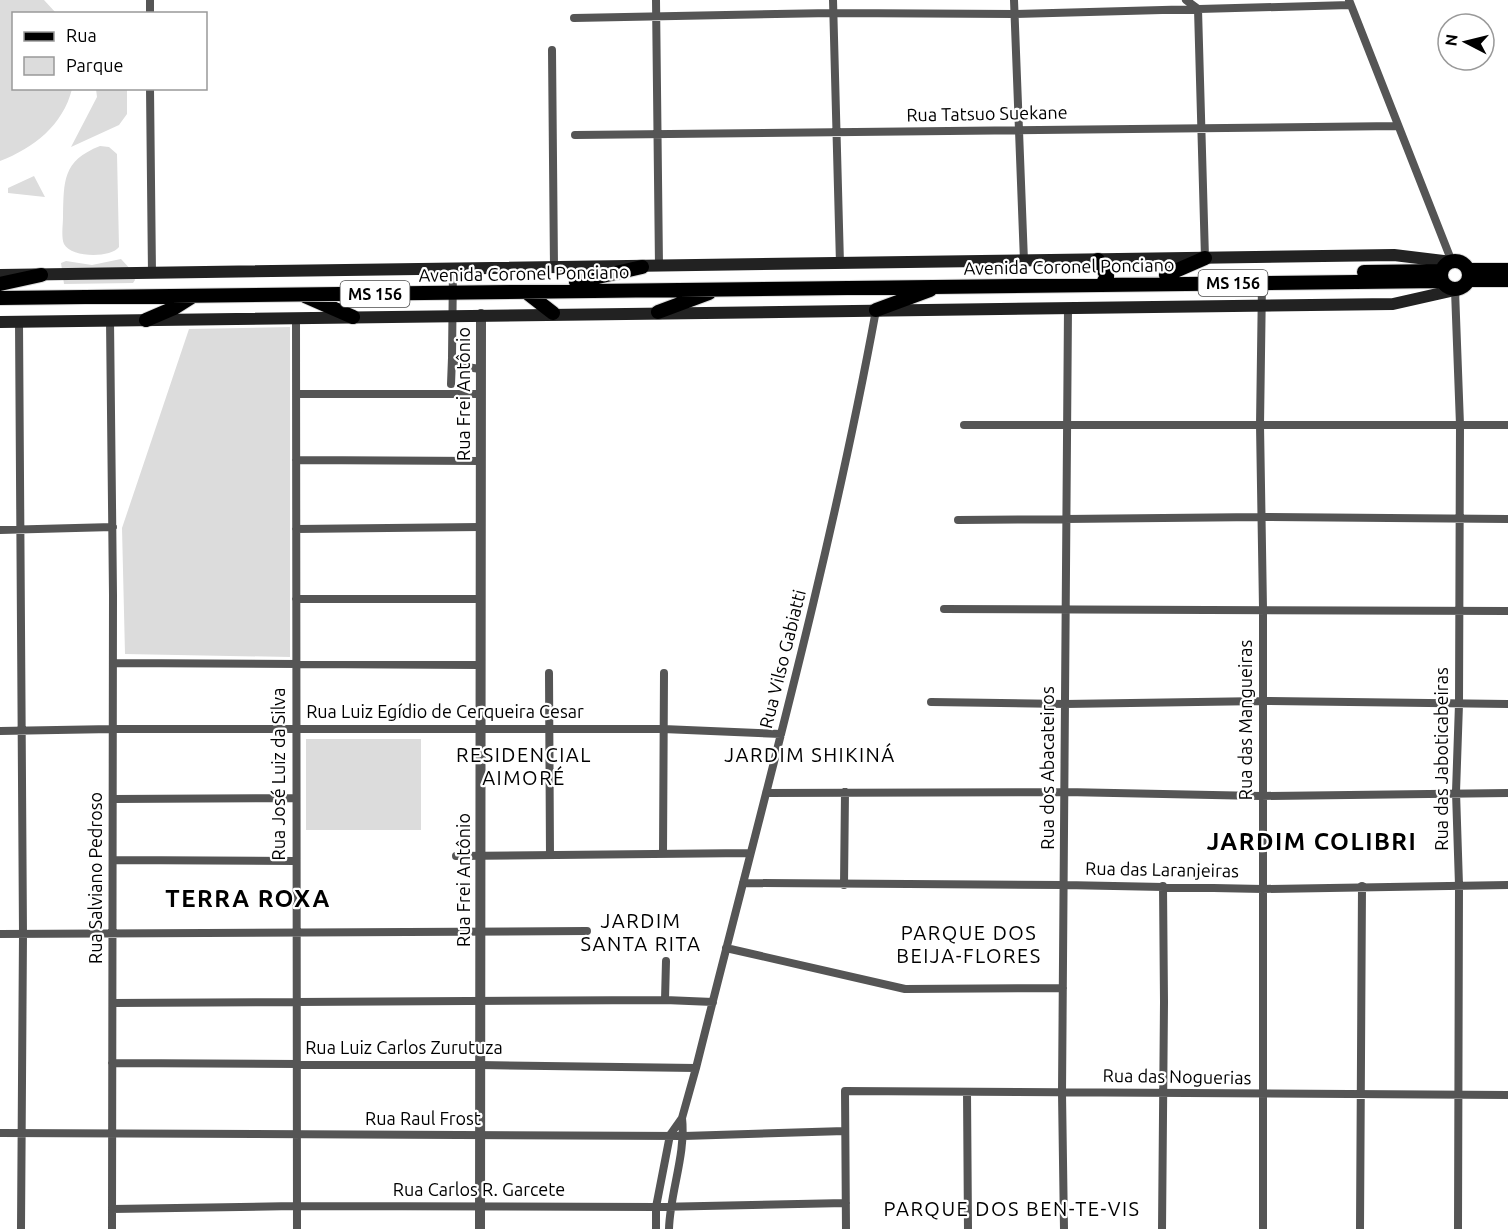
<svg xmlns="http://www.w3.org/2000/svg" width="1508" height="1229" font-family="Ubuntu,sans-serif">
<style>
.green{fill:#dcdcdc}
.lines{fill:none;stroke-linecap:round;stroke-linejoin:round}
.primary-casing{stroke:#dbdbdb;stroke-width:16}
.minor{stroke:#555;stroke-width:8}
.tertiary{stroke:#555;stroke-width:10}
.secondary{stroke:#222;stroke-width:12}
.primary{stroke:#000;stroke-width:14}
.labels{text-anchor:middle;stroke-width:4.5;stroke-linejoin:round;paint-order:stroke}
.shield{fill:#fff;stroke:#4c4c4c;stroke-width:1.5}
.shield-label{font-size:16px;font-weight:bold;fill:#000}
.street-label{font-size:18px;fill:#000;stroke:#fff}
.neighbourhood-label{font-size:20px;letter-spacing:1.5px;fill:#000;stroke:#fff}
.district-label{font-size:24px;font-weight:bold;letter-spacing:1.5px;fill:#000;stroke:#fff}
</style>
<rect width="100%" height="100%" fill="#fff"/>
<!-- green -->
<path class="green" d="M0,0H44L56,13L14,14V88L72,89C63,125 34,148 0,161Z
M96,89H127V114L119,125L71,147L97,97Z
M100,146L109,147L117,154L119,247C111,258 71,258 64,244C61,237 63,225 63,217C64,181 62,161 100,146Z
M34,176L45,197L8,193V188Z
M121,259L133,272L135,280L133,283L64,284L61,263L66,261L92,265Z
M290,327V657L125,654L122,528L189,329Z
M306,739H421V830H306Z"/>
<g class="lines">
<!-- primary casing -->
<g class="primary-casing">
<path id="primary" d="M1098,260L1107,276L1102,285
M1441 275a14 14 0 1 1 28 0a14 14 0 1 1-28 0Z
M1468,270H1508
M1364,272L1441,271
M1166,275L1205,258
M1468,280H1508
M576,282L642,267
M0,284L41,275
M526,292L553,313
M305,296L353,317
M0,298L1442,281
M876,310L930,290
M658,312L709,293
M146,320L174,308L193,296"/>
</g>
<!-- minor -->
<path class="minor" d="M656,0L659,266
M833,0L840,264
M1014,0L1024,261
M1186,0L1198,9L1205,258
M1349,0L1452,262
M150,14V0
M574,18L832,13L1014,14L1350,5
M552,50L554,268
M150,88L152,274
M575,135L1398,126
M453,269L452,357L460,366L480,369
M1262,283L1260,425L1263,608V1229
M1455,290L1460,425L1459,704L1456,792L1459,885L1458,1229
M296,319L297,1229
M110,320L113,595L112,1229
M19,322L23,934L21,1229
M451,384L452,358
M296,394H480
M964,425H1508
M296,460L480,461
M958,520L1261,517L1508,519
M296,529L480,527
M0,530L113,527
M296,599H480
M944,609L1508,611
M113,663L480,665
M549,673L550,855
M931,702L1065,704L1263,701L1508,704
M0,731L113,729H663L781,734
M766,793L1065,792L1261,796L1508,793
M113,799L296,798
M663,854L664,673
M456,856L750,853
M113,860L295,861
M743,883L1064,885L1263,889L1508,885
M844,885L845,792
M0,934L587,931
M726,948L905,989L1063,988
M665,1000L666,961
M113,1003L665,1000L713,1002
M112,1063L480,1065L696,1068
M967,1092L968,1229
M0,1133L684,1136L845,1131
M112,1209L295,1206L656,1207L846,1203
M656,1229V1207L670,1135L682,1118L696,1068C759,816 829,566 876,310
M669,1229C670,1192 686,1155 682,1118
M846,1229L845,1091L1508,1095
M1064,1229L1062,1093L1068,308
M1162,1229L1164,1002L1163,886
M1360,1229L1362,886"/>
<!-- tertiary -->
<path class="tertiary" d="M480,1229L481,314"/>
<!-- secondary -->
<path class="secondary" d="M0,275L1394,255L1452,262
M0,322L1393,304L1455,290"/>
<!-- primary -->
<use href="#primary" class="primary"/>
</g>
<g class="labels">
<!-- shield labels -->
<g class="shield">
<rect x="1198.5" y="270" width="69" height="26" rx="4.5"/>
<rect x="340.5" y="281" width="69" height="26" rx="4.5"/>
</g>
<g class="shield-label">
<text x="1233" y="289">MS 156</text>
<text x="375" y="300">MS 156</text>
</g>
<!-- street labels -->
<g class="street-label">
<text transform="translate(987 114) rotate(-1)" y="6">Rua Tatsuo Suekane</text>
<text transform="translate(1069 267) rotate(-1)" y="6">Avenida Coronel Ponciano</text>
<text transform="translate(524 274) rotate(-1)" y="6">Avenida Coronel Ponciano</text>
<text transform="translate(464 394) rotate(-90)" y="6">Rua Frei Antônio</text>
<text transform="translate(783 659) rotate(-76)" y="6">Rua Vilso Gabiatti</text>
<text x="445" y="718">Rua Luiz Egídio de Cerqueira Cesar</text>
<text transform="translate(1246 720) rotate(-90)" y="6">Rua das Mangueiras</text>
<text transform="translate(1442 759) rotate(-90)" y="6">Rua das Jaboticabeiras</text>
<text transform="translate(1048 768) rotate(-90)" y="6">Rua dos Abacateiros</text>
<text transform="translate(279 774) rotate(-90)" y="6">Rua José Luiz da Silva</text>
<text transform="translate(1162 870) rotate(1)" y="6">Rua das Laranjeiras</text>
<text transform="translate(96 878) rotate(-90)" y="6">Rua Salviano Pedroso</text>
<text transform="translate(464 880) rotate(-90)" y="6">Rua Frei Antônio</text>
<text x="404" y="1054">Rua Luiz Carlos Zurutuza</text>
<text transform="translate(1177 1077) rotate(1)" y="6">Rua das Noguerias</text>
<text x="423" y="1125">Rua Raul Frost</text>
<text x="479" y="1196">Rua Carlos R. Garcete</text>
</g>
<!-- neighbourhood labels -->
<g class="neighbourhood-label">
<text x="524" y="762">RESIDENCIAL<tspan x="524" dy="23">AIMORÉ</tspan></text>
<text x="810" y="762">JARDIM SHIKINÁ</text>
<text x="641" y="928">JARDIM<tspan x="641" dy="23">SANTA RITA</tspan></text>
<text x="969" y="940">PARQUE DOS<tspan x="969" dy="23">BEIJA-FLORES</tspan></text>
<text x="1012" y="1216">PARQUE DOS BEN-TE-VIS</text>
</g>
<!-- district labels -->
<g class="district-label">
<text x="1312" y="850">JARDIM COLIBRI</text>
<text x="248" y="907">TERRA ROXA</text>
</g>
</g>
<!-- legend -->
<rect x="12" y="12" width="195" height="78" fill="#ffffff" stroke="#999999" stroke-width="1.5"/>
<rect x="24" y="32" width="30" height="9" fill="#000000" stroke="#999999" stroke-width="1.5"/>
<text x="66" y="42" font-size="18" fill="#000000">Rua</text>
<rect x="24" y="57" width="30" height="18" fill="#dcdcdc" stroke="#999999" stroke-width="1.5"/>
<text x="66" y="72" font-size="18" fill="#000000">Parque</text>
<!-- north arrow -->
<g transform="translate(1466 42) rotate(277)"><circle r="28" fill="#ffffff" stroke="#999999" stroke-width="1.5"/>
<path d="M0-4.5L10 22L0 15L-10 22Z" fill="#000000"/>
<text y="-9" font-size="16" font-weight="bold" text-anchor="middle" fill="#000000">N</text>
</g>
</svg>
